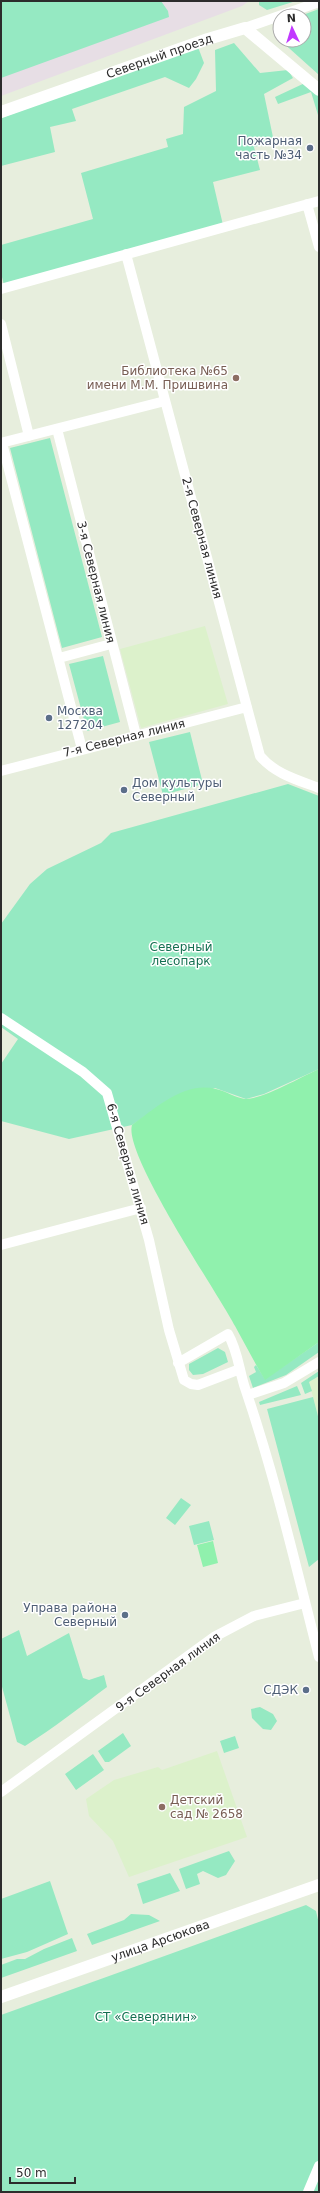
<svg xmlns="http://www.w3.org/2000/svg" width="320" height="2193" font-family="'DejaVu Sans',sans-serif">
<style>
.industrial{fill:#e7dee5}
.education{fill:#dcf1cb}
.green{fill:#95e9c2}
.pitch{fill:#90f1ad}
.lines{fill:none;stroke-linecap:round;stroke-linejoin:round}
.minor{stroke:#fff;stroke-width:10}
.tertiary{stroke:#fff;stroke-width:12}
.service-dot{fill:#5c6f8a;stroke:#fff;stroke-width:1.5}
.education-dot{fill:#8d6e63;stroke:#fff;stroke-width:1.5}
.labels{text-anchor:middle;stroke-width:3;stroke-linejoin:round;paint-order:stroke}
.street-label{font-size:12px;fill:#2c2c2c;stroke:#fff}
.service-label{font-size:12px;fill:#4e5e75;stroke:#fff;text-anchor:end}
.education-label{font-size:12px;fill:#785e54;stroke:#fff;text-anchor:end}
.park-label{font-size:12px;fill:#147051;stroke:#fff}
</style>
<rect width="100%" height="100%" fill="#e7eedd"/>
<!-- industrial -->
<path class="industrial" d="M1,1H249L242,6L1,96Z"/>
<!-- education -->
<path class="education" d="M205,626L228,704L141,728L120,649Z
M319,1376V1420L309,1382Z
M217,1751L247,1837L129,1877L113,1841L89,1816L86,1799L114,1780L158,1767L162,1770Z"/>
<!-- green -->
<path class="green" d="M1,1H161L168,11L169,17L1,78Z
M259,1H296L267,10L259,5Z
M319,9V75L280,40H304V16H300Z
M234,43L260,73L288,70L293,78L264,94L274,142L254,147L260,170L213,182L223,225L4,285L1,273V245L93,219L81,173L168,147L166,139L183,134L184,107L216,91L215,50Z
M198,47L204,63L196,79L189,88L165,77L72,109L76,121L50,127L55,152L1,166V118Z
M307,82L319,94L318,115L311,92L278,104L275,97Z
M50,438L102,637L62,648L10,448Z
M103,656L120,722L87,731L69,664Z
M190,732L203,784L163,795L149,742Z
M288,784L319,796V1069L264,1094L246,1099L215,1088L151,1112L132,1125L69,1139L1,1121V1064L18,1039L1,1027V924L30,884L47,869L101,843L111,833Z
M319,1342V1352L286,1375L253,1388L249,1376L256,1372L254,1367L256,1365L265,1379Z
M218,1348L225,1352L228,1362L203,1374L193,1375L189,1370V1364Z
M319,1371V1376L309,1382L312,1391L305,1394L301,1383Z
M297,1386L301,1395L260,1405L259,1402Z
M313,1397L319,1420V1559L309,1567L267,1409Z
M181,1498L191,1505L175,1525L166,1518Z
M209,1521L214,1540L194,1545L189,1526Z
M19,1630L27,1656L69,1633L83,1678L89,1680L104,1675L107,1687C80,1707 54,1728 25,1746L17,1742L1,1683V1639Z
M260,1707L273,1714L277,1721L271,1730L263,1729L252,1718L251,1709Z
M123,1733L131,1746L109,1762H105L98,1751Z
M235,1736L239,1748L224,1753L220,1741Z
M93,1754L104,1770L76,1790L65,1774Z
M229,1851L235,1861L226,1875L218,1878L203,1871L197,1874L200,1884L186,1889L179,1869Z
M170,1873L180,1891L143,1904L137,1884Z
M50,1881L68,1934L27,1952L1,1959V1899Z
M306,1905L316,1911L319,1924V2192H1V2015Z
M131,1914L149,1915L160,1921L92,1945L87,1934L124,1920Z
M72,1938L77,1951L1,1978V1965L17,1959H25L44,1949Z"/>
<!-- pitch -->
<path class="pitch" d="M319,1069V1342L265,1380C254,1362 245,1344 235,1326C217,1292 123,1154 132,1125C156,1108 184,1081 216,1089C226,1091 236,1098 245,1099C261,1100 303,1076 319,1069Z
M213,1541L218,1563L203,1567L197,1545Z"/>
<g class="lines">
<!-- minor -->
<path class="minor" d="M245,28L319,2
M307,204L319,247
M126,254L260,756C275,774 298,780 319,788
M1,289L319,201
M1,324L29,436
M57,429L136,735
M1,443L165,401
M2,443L82,749
M59,658L111,644
M1,771L247,707
M1,1018L83,1072L107,1093L149,1240L169,1330L184,1380L191,1384L198,1385L240,1369
M1,1245L141,1208
M178,1363L228,1334C238,1351 239,1370 245,1388C275,1476 296,1567 319,1657
M248,1395L284,1383L319,1362
M1,1792L214,1637L254,1616L305,1603
M308,2192L319,2166"/>
<!-- tertiary -->
<g class="tertiary">
<path id="s1" d="M1,112L208,39L245,28L319,90"/>
<path id="s2" d="M1,1997L319,1885"/>
</g>
</g>
<!-- markers -->
<g class="service-dot">
<circle cx="310" cy="148" r="4"/>
<circle cx="49" cy="718" r="4"/>
<circle cx="124" cy="790" r="4"/>
<circle cx="125" cy="1615" r="4"/>
<circle cx="306" cy="1690" r="4"/>
</g>
<g class="education-dot">
<circle cx="236" cy="378" r="4"/>
<circle cx="162" cy="1807" r="4"/>
</g>
<g class="labels">
<!-- street labels -->
<g class="street-label">
<text dy="4" stroke="none"><textPath href="#s1" startOffset="168">Северный проезд</textPath></text>
<text transform="translate(202 538) rotate(75)" y="4">2-я Северная линия</text>
<text transform="translate(96 582) rotate(76)" y="4">3-я Северная линия</text>
<text transform="translate(124 738) rotate(-14)" y="4">7-я Северная линия</text>
<text transform="translate(128 1164) rotate(74)" y="4">6-я Северная линия</text>
<text transform="translate(168 1672) rotate(-36)" y="4">9-я Северная линия</text>
<text dy="4" stroke="none"><textPath href="#s2" startOffset="169">улица Арсюкова</textPath></text>
</g>
<!-- service labels -->
<g class="service-label">
<text x="302" y="145">Пожарная<tspan x="302" dy="14">часть №34</tspan></text>
<text x="57" y="715" text-anchor="start">Москва<tspan x="57" dy="14">127204</tspan></text>
<text x="132" y="787" text-anchor="start">Дом культуры<tspan x="132" dy="14">Северный</tspan></text>
<text x="117" y="1612">Управа района<tspan x="117" dy="14">Северный</tspan></text>
<text x="298" y="1694">СДЭК</text>
</g>
<!-- education labels -->
<g class="education-label">
<text x="228" y="375">Библиотека №65<tspan x="228" dy="14">имени М.М. Пришвина</tspan></text>
<text x="170" y="1804" text-anchor="start">Детский<tspan x="170" dy="14">сад № 2658</tspan></text>
</g>
<!-- park labels -->
<g class="park-label">
<text x="181" y="951">Северный<tspan x="181" dy="14">лесопарк</tspan></text>
<text x="146" y="2021">СТ «Северянин»</text>
</g>
</g>
<!-- border -->
<rect width="320" height="2193" fill="none" stroke="#2c2c2c" stroke-width="4"/>
<!-- north arrow -->
<g transform="translate(292 28) rotate(356)"><circle r="19" fill="#ffffff" stroke="#ababab"/>
<path d="M0-3L7 15L0 10L-7 15Z" fill="#c139ff"/>
<text y="-6" font-size="11" font-weight="bold" text-anchor="middle" fill="#2c2c2c">N</text>
</g>
<!-- scale -->
<path d="M10 2177v6h65v-6" fill="none" stroke="#2c2c2c" stroke-width="2"/>
<text x="16" y="2177" font-size="12" fill="#2c2c2c" stroke="#ffffff" stroke-width="3" paint-order="stroke">50 m</text>
</svg>
